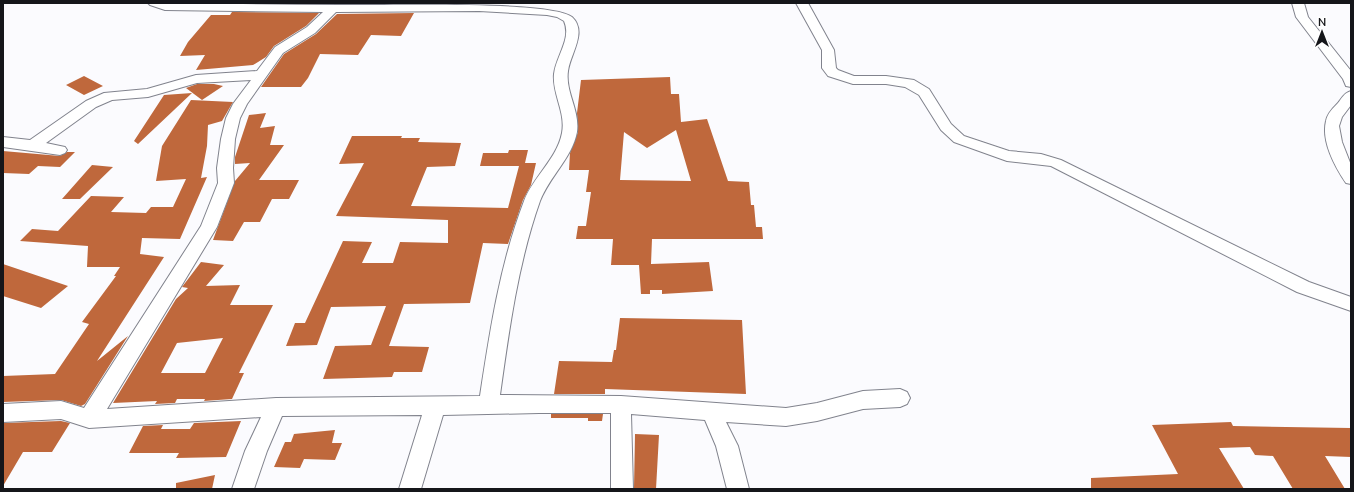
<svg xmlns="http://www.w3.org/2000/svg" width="1354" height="492" font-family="'Nunito Sans',sans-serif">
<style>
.building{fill:#bf683c;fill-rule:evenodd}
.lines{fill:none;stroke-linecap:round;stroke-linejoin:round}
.street-casing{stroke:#81838d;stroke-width:2}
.street{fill:#fff;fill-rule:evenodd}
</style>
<rect width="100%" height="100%" fill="#fbfbfe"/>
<!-- building -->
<path class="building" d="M232,12L319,13L306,26L274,46L266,57L253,65L196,70L205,55L180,56L188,42L211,15H230Z
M414,13L401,36L371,35L358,55L320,54L308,78L301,87H261L284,54L316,34L337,14Z
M84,76L103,86L84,95L66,85Z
M670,77L671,94H679L681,122L707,119L728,181L749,182L751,205H754L756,227H762L763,239H652L651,264L709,262L713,291L662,294V290H650V294H641L639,265H611L613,239H576L578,226H586L591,192H586L589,170H569L570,153L578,132L577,113L581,80ZM676,130L691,181L620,180L624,132L647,148Z
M197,84H214L223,86L202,100L186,88Z
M192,93L138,144L134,141L164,95Z
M191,100L233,102L222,121L208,125L207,146L201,178L207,177L180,239L142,238L140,254L164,257L97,361L128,336L85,404L81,406L61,400L3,402V376L55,374L89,324L82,322L116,276H114L120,267H87L88,246L20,241L32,229L58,231L91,196L124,197L111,212L146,213L151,207H173L186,179L156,181L162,146Z
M266,113L260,128L275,126L270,145H284L259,180H299L289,199H272L260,222H244L233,241L213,240L235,181L250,163L235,164V157L249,115Z
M352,136H402L401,138H420L418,142L461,143L455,166L427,167L411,206L508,208L519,166H480L483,153H508L509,150H528L525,163H536L531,185L523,200L508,244L483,243L470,303L404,304L389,346L429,347L422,372H394L392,377L323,379L335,346L371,345L386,306L331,307L317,345L286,346L295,323H305L343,241L372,242L362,263H393L400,242L448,243V220L336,216L364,163L339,164Z
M3,151L60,156L67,152H75L60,167L38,166L29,174L3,173Z
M92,165L113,167L80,199H62Z
M201,262L224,265L206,286L240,285L230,305H273L239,373H244L232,399L204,401L205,399H177L175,403L155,404L157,401L113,403L176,299L188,288L182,287ZM223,338L205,373H161L177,343Z
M3,264L68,286L41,308L3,296Z
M620,318L742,320L746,394L605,389V394H554L559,361L612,362L614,350H616Z
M551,414H603L602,421H588V418H551Z
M61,421L70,423L52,452H23L3,486V423Z
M241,421L226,457L176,458L179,453H129L143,426L163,425L161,429H190L194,423Z
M1231,422L1233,426L1351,428V457L1325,456L1345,489H1293L1273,456L1255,455L1250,447L1219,448L1244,489H1091V478L1178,474L1152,425Z
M335,430L332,443H342L335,460L304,459L300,468L274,467L285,442H291L294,434Z
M635,434L659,435L656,489L634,488Z
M215,475L212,489H176V483Z"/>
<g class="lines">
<!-- street casing -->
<g class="street-casing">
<path id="street" d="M148,3C212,3 275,5 339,5C376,6 551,0 572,17C588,32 570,54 568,71C565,92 580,110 577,132C572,158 549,177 540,201C518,263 509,330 500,395L621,396L786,408L817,403L863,391L900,389L907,392L910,398L907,404L900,407L863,409L817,421L786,426L726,422L738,446L749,489H727L716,446L705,420L631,414L633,489H611V413H539L443,415L421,489H399L422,415L282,416L267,451L254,489H232L245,451L261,417L89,428L61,419L3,422V404L61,401L84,408L201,226L218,183L217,168L221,139L226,118L233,104L251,80L197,83L148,97L112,100L96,107L46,143L65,147L67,150L65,153L60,155L3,147V137L30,140L86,101L104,93L147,89L196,75L257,71L275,47L307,27L323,12L165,10L150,5ZM479,11L547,15L557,17L564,21C572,39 556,56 554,74C552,94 566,112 562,133C557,159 533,177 524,201C500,264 490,330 480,396L276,398L107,409L217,227L234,183L233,168L235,139L240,118L247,104L283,53L315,33L336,12Z
M796,3H808L834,50L836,68L838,70L854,76H886L914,80L929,89L951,124L964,136L1009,151L1041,154L1061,160L1309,282L1351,297V311L1297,292L1051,166L1007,161L954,142L941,130L919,95L905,87L886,84H853L828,76L822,68V50Z
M1292,3H1304L1308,17L1351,71V87L1346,86L1343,79L1296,17Z
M1351,91V105L1342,117L1339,126L1342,142L1351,165V184L1346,183C1335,167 1321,141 1326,121C1327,114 1333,108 1338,103C1342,98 1344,93 1351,91Z"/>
</g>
<!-- street -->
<use href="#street" class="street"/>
</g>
<!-- border -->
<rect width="1354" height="492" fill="none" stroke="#15161a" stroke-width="8"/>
<!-- north arrow -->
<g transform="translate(1322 32)" stroke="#ffffff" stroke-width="3" paint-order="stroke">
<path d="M0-3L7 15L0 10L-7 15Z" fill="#15161a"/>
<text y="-6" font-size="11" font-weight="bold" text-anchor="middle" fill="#15161a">N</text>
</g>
</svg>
